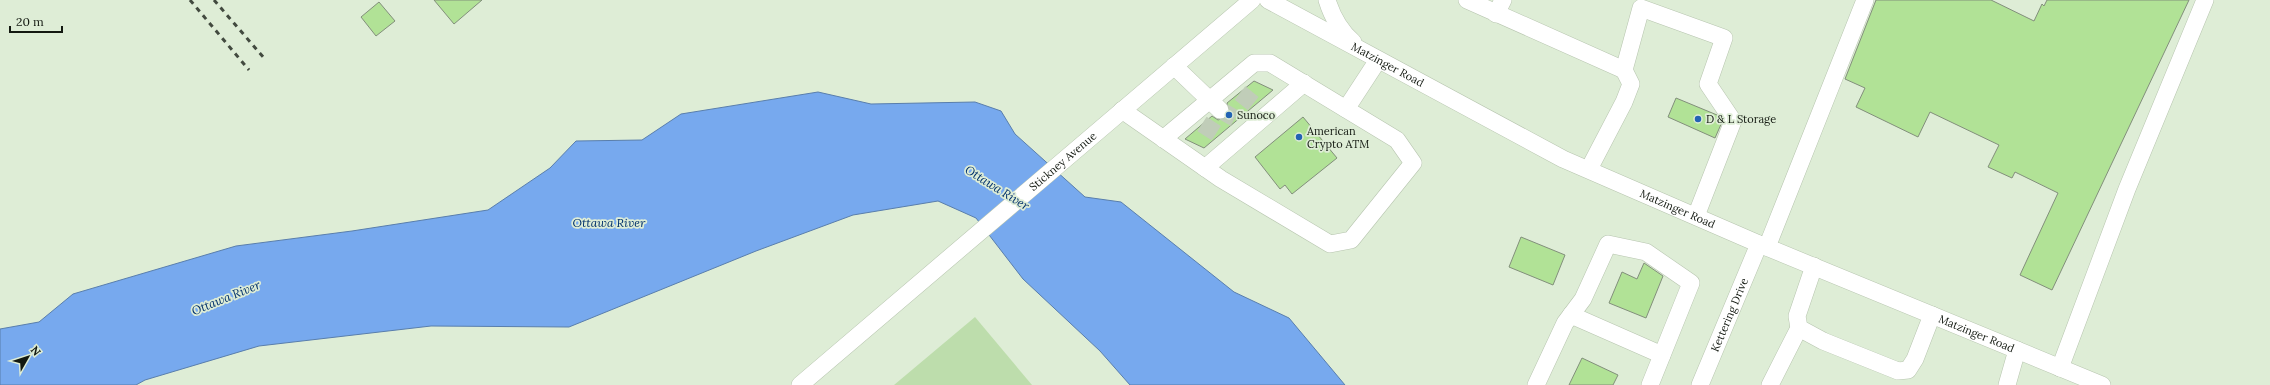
<svg xmlns="http://www.w3.org/2000/svg" width="2270" height="385" font-family="Lora,serif">
<style>
.green{fill:#bdddac}
.water{fill:#77a9ee;stroke:#597eac}
.building{fill:#b1e296;stroke:#828f7b}
.lines{fill:none;stroke-linecap:round;stroke-linejoin:round}
.minor-tunnel{stroke:#c0cdb8;stroke-width:17;stroke-dasharray:17 8;stroke-linecap:butt}
.minor-casing{stroke:#b7c5af;stroke-width:18}
.minor{stroke:#fff;stroke-width:17}
.rail{stroke:#424a3f;stroke-width:3;stroke-dasharray:5 5;stroke-linecap:butt}
.poi-dot{fill:#2363b4;stroke:#deedd6;stroke-width:1.5}
.labels{text-anchor:middle;stroke-width:3.5;stroke-linejoin:round;paint-order:stroke}
.street-label{font-size:11px;fill:#131911;stroke:#deedd6}
.poi-label{font-size:11px;fill:#131911;stroke:#deedd6;text-anchor:start}
.water-label{font-size:12px;font-style:italic;fill:#00306b;stroke:#deedd6}
</style>
<rect width="100%" height="100%" fill="#deedd6"/>
<!-- green -->
<path class="green" d="M975,317L1032,385H894Z"/>
<!-- water -->
<path class="water" d="M818,92L871,104L975,102L1001,111L1015,134L1085,197L1121,202L1234,292L1289,318L1345,385H1130L1100,351L1023,279L976,218L938,201L853,215L756,251L569,327L431,326L259,346L145,380L136,385H0V329L39,322L73,294L236,246L352,231L488,210L550,168L576,141L642,140L681,114Z"/>
<!-- building -->
<path class="building" d="M434,0H482L454,24Z
M1876,0H1991L2034,21L2042,4L2044,6L2047,0H2189L2052,290L2020,275L2058,193L2015,172L2012,178L1988,167L1999,145L1930,112L1918,137L1856,107L1865,88L1845,79Z
M379,2L395,21L376,36L361,17Z
M1254,81L1273,90L1204,148L1185,139L1212,116L1218,120L1227,117L1230,112L1227,103Z
M1676,98L1717,115L1722,122L1715,138L1668,117Z
M1303,117L1337,158L1292,194L1285,185L1280,189L1255,157Z
M1521,237L1565,255L1553,285L1509,267Z
M1644,263L1663,276L1646,318L1609,303L1622,272L1637,279Z
M1582,358L1618,375L1613,385H1569Z"/>
<g class="lines">
<!-- minor-tunnel -->
<path class="minor-tunnel" d="M1240,93L1255,105
M1220,110L1238,120
M1202,124L1219,135"/>
<!-- minor casing -->
<g class="minor-casing">
<g id="minor">
<path id="s1" d="M1268,0L1563,159L1759,244L2102,385"/>
<path d="M1327,0C1332,16 1340,31 1353,42"/>
<path d="M1467,0L1624,70"/>
<path d="M1496,14L1503,0"/>
<path d="M1174,66L1220,110"/>
<path d="M1346,109L1378,60"/>
<path d="M1122,110L1221,179L1330,244L1351,240L1413,163L1397,140L1270,63H1254L1163,139"/>
<path d="M1205,168L1304,83"/>
<path d="M1589,169L1624,102L1631,84L1624,70L1641,8L1724,38L1708,84L1733,121L1696,216"/>
<path d="M1767,247L1865,0"/>
<path d="M1814,266L1797,316L1799,328L1823,341L1898,371L1908,370L1915,359L1932,315"/>
<path d="M1571,315L1662,355"/>
<path d="M2060,368L2127,189L2205,0"/>
<path id="s2" d="M800,385L1252,0"/>
<path d="M1536,385L1565,323L1583,299L1608,244L1646,252L1691,283L1650,385"/>
<path id="s3" d="M1700,385L1759,244"/>
<path d="M1770,385L1799,328"/>
<path d="M2007,385L2017,350"/>
</g>
</g>
<!-- minor -->
<use href="#minor" class="minor"/>
<!-- rail -->
<path class="rail" d="M190,0L249,70
M214,0L264,58"/>
</g>
<!-- markers -->
<g class="poi-dot">
<circle cx="1229" cy="115" r="4"/>
<circle cx="1698" cy="119" r="4"/>
<circle cx="1299" cy="137" r="4"/>
</g>
<g class="labels">
<!-- street labels -->
<g class="street-label">
<text dy="4" stroke="none"><textPath href="#s1" startOffset="136">Matzinger Road</textPath></text>
<text dy="4" stroke="none"><textPath href="#s2" startOffset="345">Stickney Avenue</textPath></text>
<text dy="4" stroke="none"><textPath href="#s1" startOffset="460">Matzinger Road</textPath></text>
<text dy="4" stroke="none"><textPath href="#s3" startOffset="76">Kettering Drive</textPath></text>
<text dy="4" stroke="none"><textPath href="#s1" startOffset="784">Matzinger Road</textPath></text>
</g>
<!-- poi labels -->
<g class="poi-label">
<text x="1237" y="119">Sunoco</text>
<text x="1706" y="123">D &amp; L Storage</text>
<text x="1307" y="135">American<tspan x="1307" dy="13">Crypto ATM</tspan></text>
</g>
<!-- water labels -->
<g class="water-label">
<text transform="translate(997 188) rotate(32)" y="4">Ottawa River</text>
<text x="609" y="227">Ottawa River</text>
<text transform="translate(226 298) rotate(-22)" y="4">Ottawa River</text>
</g>
</g>
<!-- north arrow -->
<g transform="translate(28 357) rotate(51)" stroke="#deedd6" stroke-width="3" paint-order="stroke">
<path d="M0-3L7 15L0 10L-7 15Z" fill="#131911"/>
<text y="-6" font-size="11" font-weight="bold" text-anchor="middle" fill="#131911">N</text>
</g>
<!-- scale -->
<path d="M10 26v6h52v-6" fill="none" stroke="#131911" stroke-width="2"/>
<text x="16" y="26" font-size="12" fill="#131911" stroke="#deedd6" stroke-width="3" paint-order="stroke">20 m</text>
</svg>
